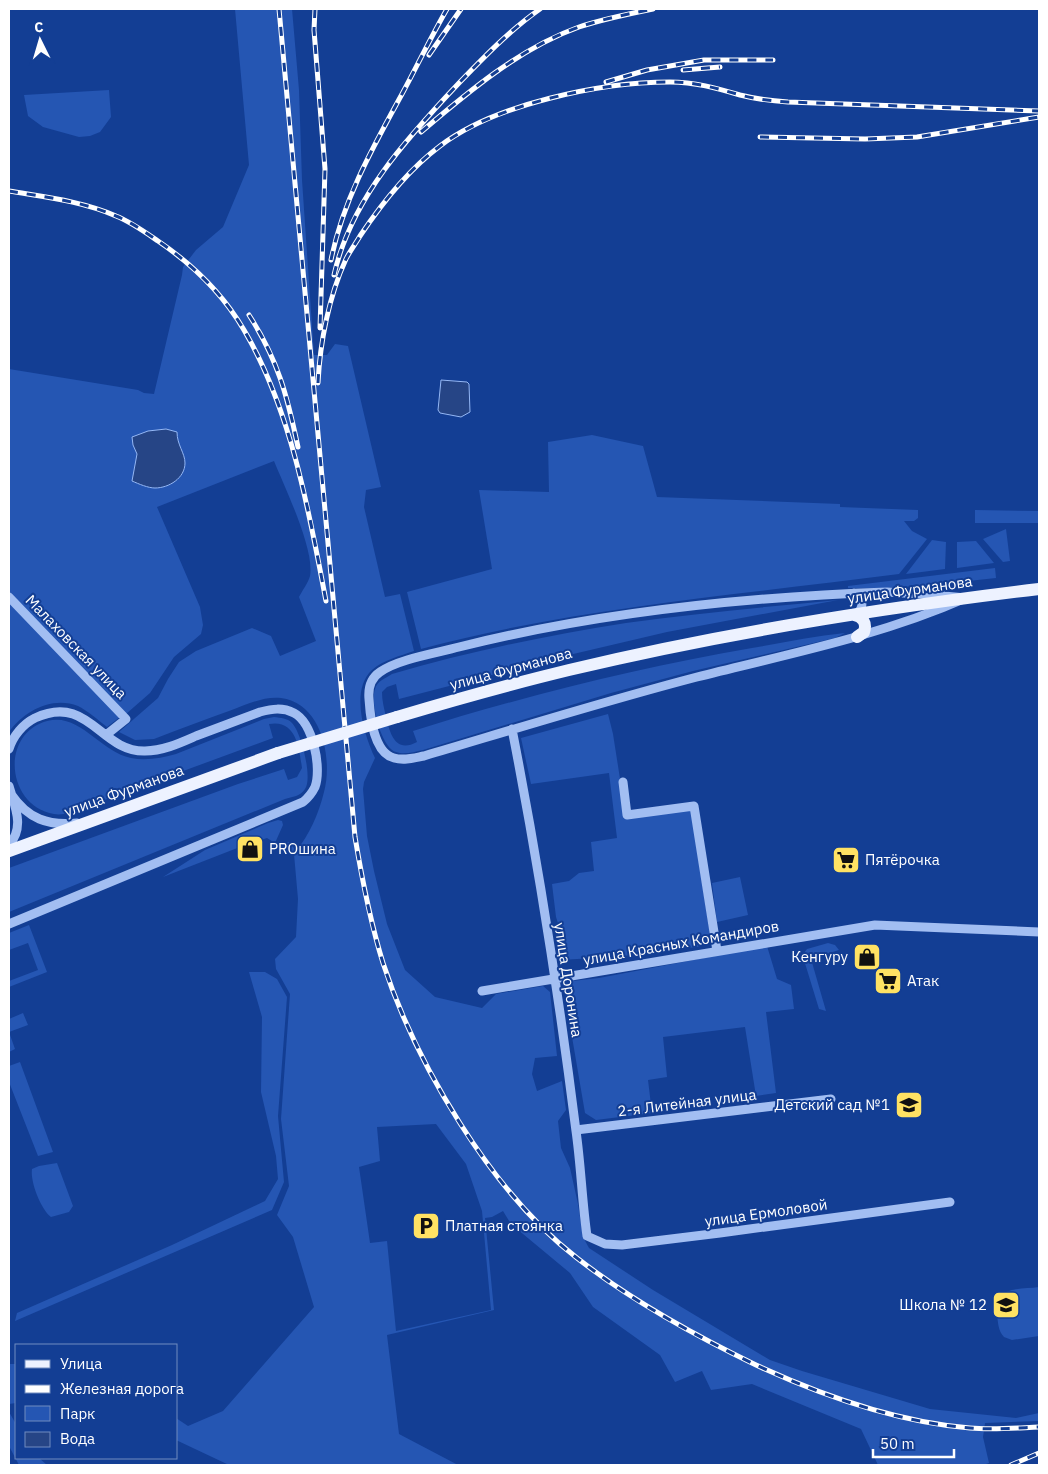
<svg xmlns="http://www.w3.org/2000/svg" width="1048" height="1474" font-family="'IBM Plex Sans',sans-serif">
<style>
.green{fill:#2556b3;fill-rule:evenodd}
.water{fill:#264586;stroke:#94b7f5}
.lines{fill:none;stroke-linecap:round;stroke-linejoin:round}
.minor{stroke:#a2bef2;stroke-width:9}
.major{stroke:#edf2ff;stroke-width:12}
.rail-casing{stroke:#fff;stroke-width:5}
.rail{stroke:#133e94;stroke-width:3;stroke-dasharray:9;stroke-linecap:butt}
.major-bridge{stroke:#edf2ff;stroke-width:12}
.labels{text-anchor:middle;stroke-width:4;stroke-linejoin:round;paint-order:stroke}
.street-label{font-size:15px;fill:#fff;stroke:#133e94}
.poi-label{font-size:15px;fill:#fff;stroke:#133e94;text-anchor:start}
</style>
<rect width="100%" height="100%" fill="#133e94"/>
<!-- green -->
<path class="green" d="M235,9H292L299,90L302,180L314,355H327L335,344L348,346L381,487L366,490L364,507L385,597L400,594L414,651C400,656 383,660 372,670C350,690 364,735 375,758L364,782L363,789L367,836L374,871L387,924L405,970L435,997L482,1008L496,994L543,986L550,992L557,1056L535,1058L532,1074L537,1091L562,1081L566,1110L558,1121L561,1148L570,1168L578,1204L583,1237L589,1248L653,1290L770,1360L802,1371L930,1409L1016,1418L1039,1413V1421L985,1423L983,1437L989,1463L983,1465H878L861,1429L752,1384L711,1390L702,1371L675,1382L660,1355L593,1307L570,1273L511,1224L503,1211L492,1217L485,1218L494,1310L387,1335L399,1434L458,1465H229L176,1440V1418L188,1426L223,1411L314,1307L293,1237L277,1215L289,1186L281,1119L290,994L276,969L275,959L296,937L298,899L294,854L280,845L289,842L294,848L295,853C310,833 318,816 324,792C333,759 322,703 281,698C263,696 246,705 229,711C204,720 179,729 154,739L135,740L119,732L158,698L168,679L179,662L196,651L252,628L271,636L280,656L316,641L299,597C302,591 308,583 310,576C315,550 285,488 274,461L157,507L200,607L203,625L201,634L174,657L150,693L126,714L9,591V369L138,390L144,393L154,394L182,275L183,267L196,250L223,227L249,165ZM436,1124L466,1164L482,1211L491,1310L396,1331L387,1241L370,1243L359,1167L380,1161L377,1127Z
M109,90L111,117L100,132L90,136L79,137L43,127L28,116L24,95Z
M592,435L643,446L657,497L840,504V507L918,510V518L914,521H904L912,531L927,539L899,574C739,595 577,607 421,649L407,592L492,569L479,490L549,492L548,442Z
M975,510L1039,511V523H975Z
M1006,529L1010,561L1003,562L983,539Z
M932,540L946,542L945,569L906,574Z
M976,541L994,563L957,568V542Z
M995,568L996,578C947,583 898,590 848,588V586Z
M9,600L69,666L120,717L107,727C98,720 88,711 78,706C52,696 24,711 9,732Z
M838,600L667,632L569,655L399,699L396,684L387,687L382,692C382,701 384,708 386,717C390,733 395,754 417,742L413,731C524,696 637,668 752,648C783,643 814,636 845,633L835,638L693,671L611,693L423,750C414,752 404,755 396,752C381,748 370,702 375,689C377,681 386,678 392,674C468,652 548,635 626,623C697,613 767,607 838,600Z
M608,714L613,734L626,817L691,810L711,941L697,947L668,950L595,960C583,956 571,962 559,958L557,948L564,941L556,917L552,884L569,881L579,873L594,871L591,842L617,838L609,773L531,784L521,738Z
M274,717C281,718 287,718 292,723C301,732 313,778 305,789C301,796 292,797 285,799L9,912V868L238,784L284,769L288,780L297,777L302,768C299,747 296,719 269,724L273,738L69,813C64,814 59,815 54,814C10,807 0,743 39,724C77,706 97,751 131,758C146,761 162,758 176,754L264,719Z
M278,820L282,821L283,825L275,843L267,838L245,845L163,877L205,850L268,823Z
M740,877L748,915L717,922L712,883Z
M29,925L47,972L9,987V981L38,970L28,943L9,950V933Z
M828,943L835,945L839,950L811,959L826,1011L819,1009L804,960V953L807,949Z
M767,946L777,979L791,985L794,1009L766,1012L776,1093L756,1096L745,1027L663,1037L667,1077L648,1080L652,1113L596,1120L585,1113L564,990L572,981L599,978Z
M249,972H265L277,979L287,997L278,1116L284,1182L272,1210L15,1321L17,1313L172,1245L265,1201L278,1179L276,1156L261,1092L262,1017Z
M23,1013L28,1025L9,1032L15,1049L9,1052V1019Z
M20,1062L53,1152L38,1156L9,1082V1066Z
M57,1163L73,1206L69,1212L51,1217C41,1209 30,1182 32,1169L39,1166Z
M1039,1287V1336L1012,1340L1004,1337C998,1331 998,1322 997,1314C994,1285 1018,1290 1039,1287Z
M9,1364H16V1403L9,1404Z
M9,1412L16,1424V1458H39L47,1465H19L9,1446Z"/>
<!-- water -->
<path class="water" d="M441,380L467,382L469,384L470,412L461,417L440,413L438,410Z
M166,429L177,432C177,445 185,453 185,463C185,478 169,488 155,488C148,488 139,484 132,481L137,454L133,445L132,437L148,431Z"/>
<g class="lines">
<!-- minor -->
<path class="minor" d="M887,592L921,594L966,598C880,636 788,654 697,677C605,701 515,729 424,756C414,758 404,761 394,758C374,753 370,716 369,699C368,688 371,678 380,672C398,659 437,653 459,647C599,612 744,597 887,592Z
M854,593C863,598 865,608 856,614
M9,597L126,719L106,735
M512,729C538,862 559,996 576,1131C581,1166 582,1201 587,1236L605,1244L622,1245L720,1233L950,1202
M9,749C13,736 23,724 35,718C89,693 100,752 145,751C163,751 180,743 196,736C217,728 239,720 260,712C272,709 282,707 294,713C313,723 322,768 315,787C312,793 308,798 303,802L9,924
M623,782L627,815L694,806L717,951
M9,786C15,807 25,827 9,845
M11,794C28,819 48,826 77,823
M482,991L875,925L1039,932
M576,1130L831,1099"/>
<!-- major -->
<path class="major" d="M854,615C863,617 867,623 864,632L857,637
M397,717C454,700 511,684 569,670C723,633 881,608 1039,589
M9,851L278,753"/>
<!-- rail casing -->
<g class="rail-casing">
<path id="rail" d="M279,9L355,837C362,879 370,921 383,963C416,1064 492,1193 577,1258C632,1301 694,1335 756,1365C823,1396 896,1422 970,1428C993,1430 1016,1428 1039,1427
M315,9L314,30L325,169L320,328
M429,55L461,9
M683,70L720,67
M606,82L647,70L704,60H773
M421,132C468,92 520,48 579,27C603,19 628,14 653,9
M760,137L865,139L917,137L1039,117
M9,191C44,197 82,201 116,216C131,222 145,232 158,241C192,264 223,294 244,330C291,410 309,511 326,601
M331,260C343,200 373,147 402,94C417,66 431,37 447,9
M334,275C351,199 407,138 459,83C484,57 510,30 540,9
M249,315C278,360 287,395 298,447
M318,383C320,342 329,296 346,259C350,251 356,243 360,236C382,203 408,170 440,146C495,104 601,82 670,82C695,82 716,88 740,95C756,99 772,101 788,102L1039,111
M1011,1465L1039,1453"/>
</g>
<!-- rail -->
<use href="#rail" class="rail"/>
<!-- major-bridge -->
<path class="major-bridge" d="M278,753L397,717"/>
</g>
<!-- icons -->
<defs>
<g id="shop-square" transform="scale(1.4375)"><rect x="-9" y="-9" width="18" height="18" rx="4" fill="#ffe263" stroke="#133e94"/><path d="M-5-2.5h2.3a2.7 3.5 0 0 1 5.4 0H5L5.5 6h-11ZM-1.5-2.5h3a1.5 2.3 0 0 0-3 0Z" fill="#111"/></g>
<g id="supermarket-square" transform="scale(1.4375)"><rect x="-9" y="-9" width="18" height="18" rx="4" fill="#ffe263" stroke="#133e94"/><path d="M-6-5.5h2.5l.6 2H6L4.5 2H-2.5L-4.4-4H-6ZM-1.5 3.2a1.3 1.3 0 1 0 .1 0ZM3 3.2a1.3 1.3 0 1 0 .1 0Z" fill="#111"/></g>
<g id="school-square" transform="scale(1.4375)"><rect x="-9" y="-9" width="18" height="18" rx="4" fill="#ffe263" stroke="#133e94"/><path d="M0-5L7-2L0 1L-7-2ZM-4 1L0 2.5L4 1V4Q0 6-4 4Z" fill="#111"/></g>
<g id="parking-square" transform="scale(1.4375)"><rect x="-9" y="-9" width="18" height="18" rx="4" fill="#ffe263" stroke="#133e94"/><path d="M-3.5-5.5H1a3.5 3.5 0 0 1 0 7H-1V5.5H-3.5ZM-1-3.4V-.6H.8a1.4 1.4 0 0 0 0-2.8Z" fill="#111"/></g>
</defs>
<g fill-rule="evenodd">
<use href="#shop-square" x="250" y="849"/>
<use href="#supermarket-square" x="846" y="860"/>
<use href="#shop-square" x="867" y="957"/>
<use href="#supermarket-square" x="888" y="981"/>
<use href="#school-square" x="909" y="1105"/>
<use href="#parking-square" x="426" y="1226"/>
<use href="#school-square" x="1006" y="1305"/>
</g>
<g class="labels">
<!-- street labels -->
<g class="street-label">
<text transform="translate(910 590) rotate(-8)" y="5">улица Фурманова</text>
<text transform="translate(76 647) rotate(46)" y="5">Малаховская улица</text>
<text transform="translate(511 669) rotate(-15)" y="5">улица Фурманова</text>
<text transform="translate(124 791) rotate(-20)" y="5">улица Фурманова</text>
<text transform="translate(681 943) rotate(-10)" y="5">улица Красных Командиров</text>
<text transform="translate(568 980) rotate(81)" y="5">улица Доронина</text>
<text transform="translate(687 1103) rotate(-7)" y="5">2-я Литейная улица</text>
<text transform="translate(766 1213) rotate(-8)" y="5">улица Ермоловой</text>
</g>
<!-- poi labels -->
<g class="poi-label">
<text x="269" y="854">PROшина</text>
<text x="865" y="865">Пятёрочка</text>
<text x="848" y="962" text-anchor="end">Кенгуру</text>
<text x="907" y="986">Атак</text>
<text x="890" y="1110" text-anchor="end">Детский сад №1</text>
<text x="445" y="1231">Платная стоянка</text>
<text x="987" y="1310" text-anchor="end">Школа № 12</text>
</g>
</g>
<!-- border -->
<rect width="1048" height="1474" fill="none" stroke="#ffffff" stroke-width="20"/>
<!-- legend -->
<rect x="15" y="1344" width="162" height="115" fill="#133e94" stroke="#718bbf"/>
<rect x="25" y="1360" width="25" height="8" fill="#edf2ff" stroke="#718bbf"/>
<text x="60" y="1369" font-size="15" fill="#ffffff">Улица</text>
<rect x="25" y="1385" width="25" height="8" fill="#ffffff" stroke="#718bbf"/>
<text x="60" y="1394" font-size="15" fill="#ffffff">Железная дорога</text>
<rect x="25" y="1406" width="25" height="15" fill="#2556b3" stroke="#718bbf"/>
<text x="60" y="1419" font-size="15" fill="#ffffff">Парк</text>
<rect x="25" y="1432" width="25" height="15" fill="#264586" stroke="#718bbf"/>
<text x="60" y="1444" font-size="15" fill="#ffffff">Вода</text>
<!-- north arrow -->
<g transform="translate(40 40) rotate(355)" stroke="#133e94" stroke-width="4" paint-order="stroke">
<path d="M0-4L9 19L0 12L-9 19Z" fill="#ffffff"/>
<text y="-8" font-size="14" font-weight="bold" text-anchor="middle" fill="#ffffff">С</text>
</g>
<!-- scale -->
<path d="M873 1449v8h81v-8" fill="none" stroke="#ffffff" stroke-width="2.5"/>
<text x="880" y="1449" font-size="15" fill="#ffffff" stroke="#133e94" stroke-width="4" paint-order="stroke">50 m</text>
</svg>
